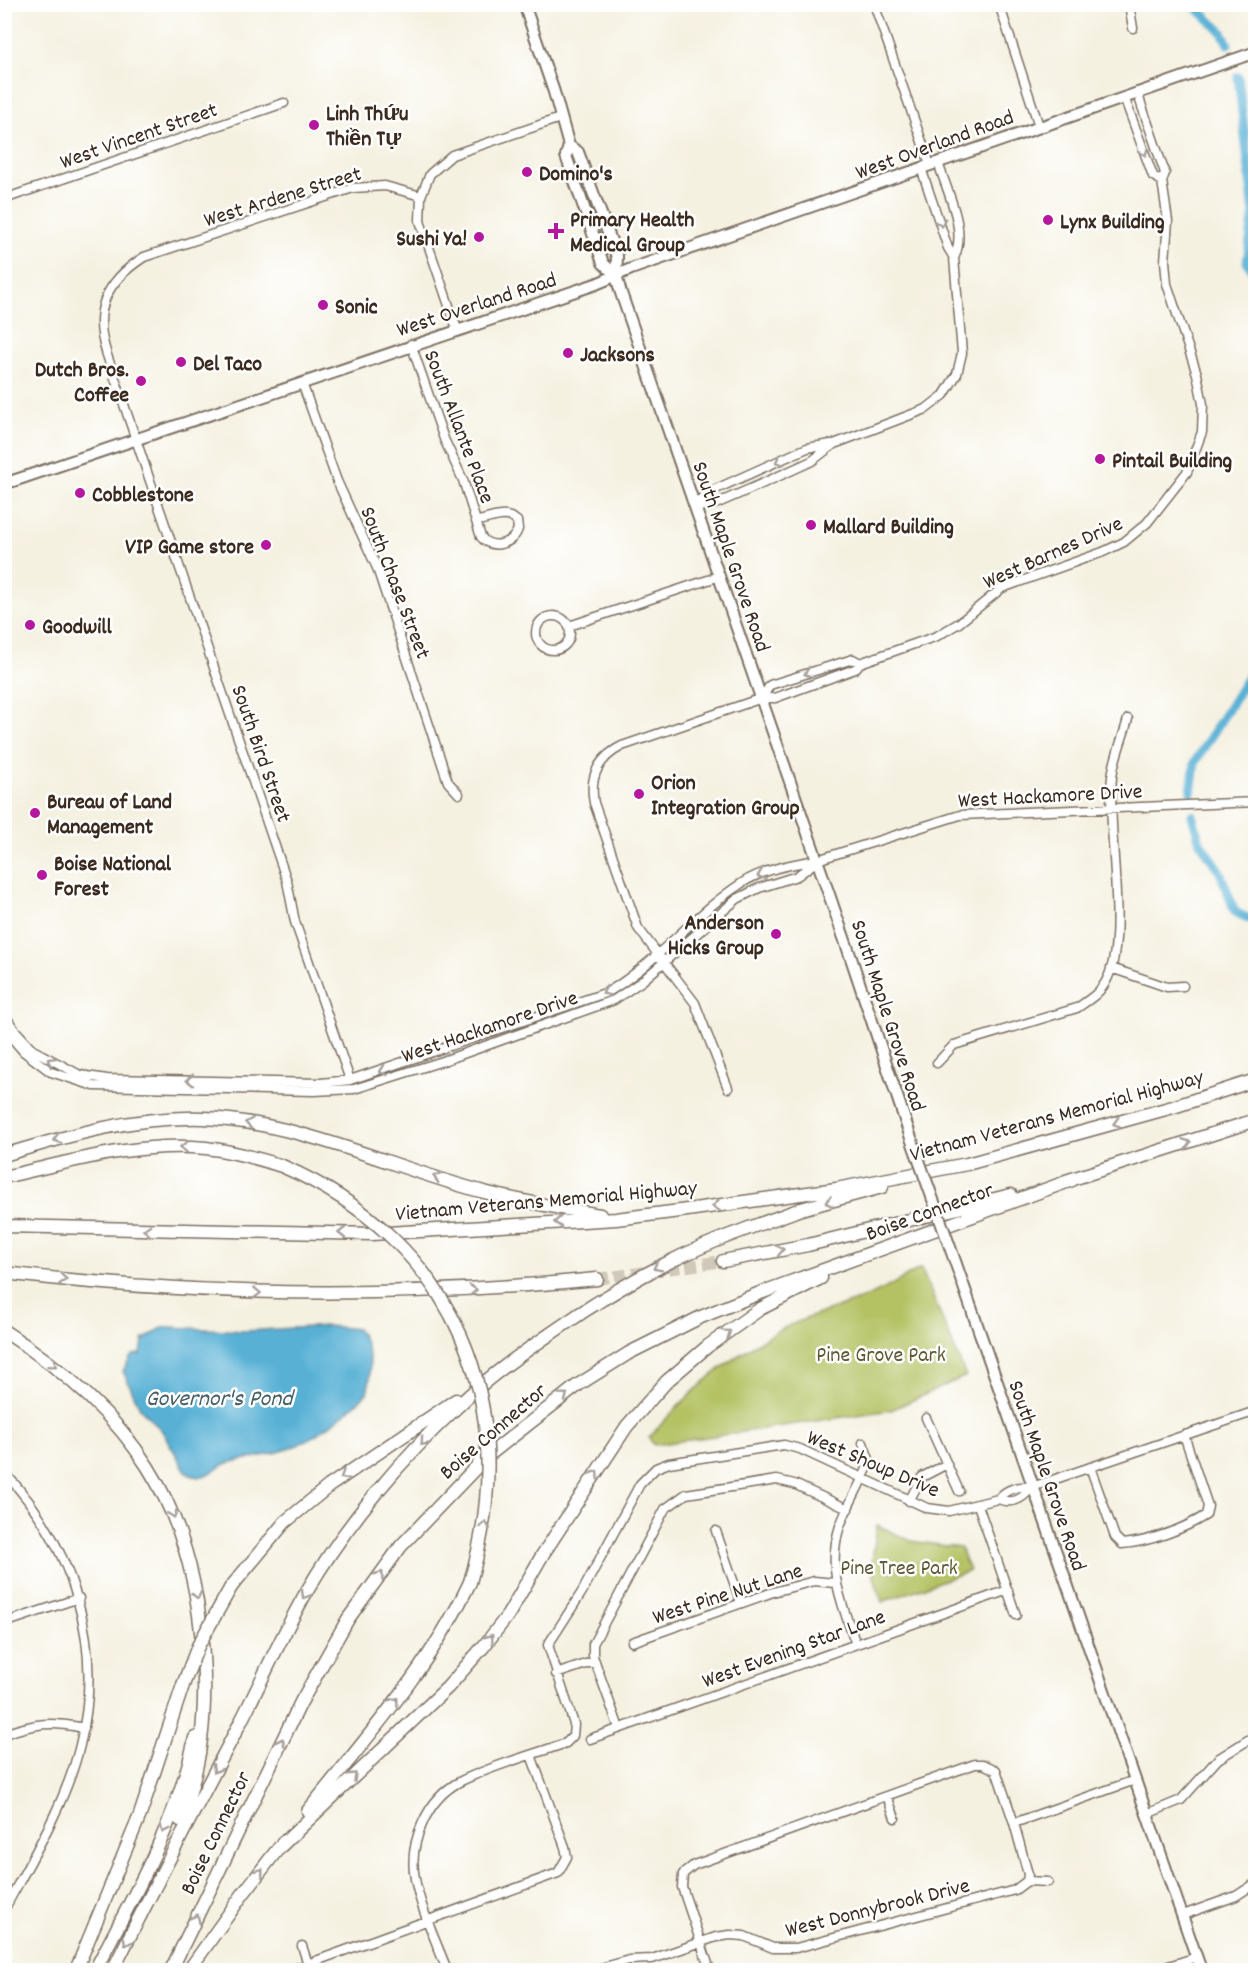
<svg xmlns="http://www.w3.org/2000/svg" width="1260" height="1975" font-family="Dekko,sans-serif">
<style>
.green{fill:#b4c264;stroke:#787641;stroke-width:1.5}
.water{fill:#58b1d5;stroke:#4a6e7a;stroke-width:1.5}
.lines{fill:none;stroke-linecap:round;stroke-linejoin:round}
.canal{stroke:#58b1d5;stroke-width:9}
.highway-tunnel{stroke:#d0c9ba;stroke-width:12;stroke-dasharray:12 6;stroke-linecap:butt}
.minor-casing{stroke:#7c7062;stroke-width:11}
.major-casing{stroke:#7c7062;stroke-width:14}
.highway-casing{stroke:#7c7062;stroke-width:15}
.minor{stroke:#fff;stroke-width:8}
.major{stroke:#fff;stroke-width:10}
.highway{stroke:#fff;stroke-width:12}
.major-bridge-casing{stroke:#7c7062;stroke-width:14;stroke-linecap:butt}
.highway-bridge-casing{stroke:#7c7062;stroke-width:15;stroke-linecap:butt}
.major-bridge{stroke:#fff;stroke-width:10}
.highway-bridge{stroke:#fff;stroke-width:12}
.oneway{stroke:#a79f9a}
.poi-dot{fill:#b5179e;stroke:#fff;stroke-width:2}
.labels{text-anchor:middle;stroke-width:5;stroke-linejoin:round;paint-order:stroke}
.poi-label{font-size:22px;font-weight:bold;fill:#3b2a1e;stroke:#fff;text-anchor:start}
.street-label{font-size:22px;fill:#3b2a1e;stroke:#fff}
.park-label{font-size:22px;fill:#5f5833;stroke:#fff}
.water-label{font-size:24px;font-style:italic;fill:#476067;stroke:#fff}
</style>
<rect width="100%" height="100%" fill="#fff"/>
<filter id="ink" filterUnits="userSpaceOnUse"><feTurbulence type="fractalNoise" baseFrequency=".0167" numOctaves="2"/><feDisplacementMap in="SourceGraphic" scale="12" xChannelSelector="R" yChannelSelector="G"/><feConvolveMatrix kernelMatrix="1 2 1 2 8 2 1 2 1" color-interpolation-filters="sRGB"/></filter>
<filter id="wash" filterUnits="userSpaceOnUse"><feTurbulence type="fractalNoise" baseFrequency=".008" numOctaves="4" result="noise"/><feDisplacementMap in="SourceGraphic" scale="24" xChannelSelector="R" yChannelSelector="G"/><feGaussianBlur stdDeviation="1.35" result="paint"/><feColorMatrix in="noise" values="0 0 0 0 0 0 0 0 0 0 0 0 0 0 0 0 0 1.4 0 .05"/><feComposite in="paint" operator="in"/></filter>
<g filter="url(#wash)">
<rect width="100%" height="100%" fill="#f5f1e1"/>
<!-- green -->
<path class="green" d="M921,1268L966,1376L891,1410L654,1445L649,1438C683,1398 721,1364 767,1337C798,1318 835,1310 869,1296C887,1289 904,1277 921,1268Z
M877,1525L911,1541L960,1548L969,1571L882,1602L871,1568Z"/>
<!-- water -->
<path class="water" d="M327,1326L357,1329C371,1345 373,1373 367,1393C348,1413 313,1440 288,1449C269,1456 248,1458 229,1463C215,1467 204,1484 187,1473L162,1431L140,1408L123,1371L132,1355L141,1354L143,1340L162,1328L170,1327L244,1331Z"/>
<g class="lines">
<!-- canal -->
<path class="canal" d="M1192,4L1222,32L1228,44
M1238,77L1254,213L1247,262L1256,276
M1191,792L1195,762L1256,664
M1192,815L1200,842L1220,872L1235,912L1256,922"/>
</g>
</g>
<g filter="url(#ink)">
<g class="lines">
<!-- highway-tunnel -->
<path class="highway-tunnel" d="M597,1279L723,1261"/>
<!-- minor casing -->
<g class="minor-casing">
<path id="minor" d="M874,4L930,165
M999,4L1039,126
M1129,4L1133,28
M1124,97L1153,176L1162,181L1165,173L1137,92
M921,168L948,248L954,258C968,230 946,190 938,162
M421,196L420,221L457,329
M4,199L284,103
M411,344L444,439L463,480L481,537C491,550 513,545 518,529L517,521C505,510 492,519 477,521
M302,383L337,481L377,568L448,782L459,794
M695,507L711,506L757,486L812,461L834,444L926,409L944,395L957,374L962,353L954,258
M695,507L705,494L807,448L831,444
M536 633a17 17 0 1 1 34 0a17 17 0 1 1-34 0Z
M569,626L720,576
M762,698L770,685L853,659L860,663
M1111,968L1167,987L1183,986
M4,1014L14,1029L33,1050L80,1075L107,1079L321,1083L350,1080L608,992C658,962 694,914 742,883C764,869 792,864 817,860L960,815L1256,802
M4,1029L23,1051L51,1072L94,1086L314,1091L354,1089L443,1061L614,1000L642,981L737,899L759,888L797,876L817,861
M937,1063L954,1045L1077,1008C1087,1001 1099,994 1105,983C1130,943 1106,829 1112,777C1114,758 1123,738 1128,719
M350,1080L295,922L287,881L107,355C92,311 105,282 144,257L353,188L385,186L421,196L430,174L452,155L560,118
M728,1088L695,1003L638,928L594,803C589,777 598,758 622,746L762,698H775L855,669L860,663L937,636L959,623L1002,588L1103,552L1124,542L1147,523L1187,472L1202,432L1203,404L1197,374L1167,284L1165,261L1168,221L1162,181
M926,1418L959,1491
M1090,1467L1115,1537L1122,1544C1149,1542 1184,1529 1206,1515L1208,1506L1184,1435
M4,1472C73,1545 105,1646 80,1745C66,1803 32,1858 4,1910
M1032,1487C1023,1499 1013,1505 998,1499C1007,1488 1018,1486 1032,1487L1256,1411
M909,1501L922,1477L947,1464
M978,1505L1016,1615
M716,1531L741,1603
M4,1623L79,1598
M632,1642L773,1592L814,1581L835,1583
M856,1644C842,1605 826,1568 840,1526C848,1504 861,1484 870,1462L863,1443
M556,1674L595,1661
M619,1728L593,1656V1644L665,1509L686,1494L777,1480L794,1484L848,1509
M4,1734C36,1723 51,1721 84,1728
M590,1739L1008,1590
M887,1796L895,1818
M1147,1814L1181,1800L1218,1759L1256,1735
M1027,1881L1048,1882
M1183,1915L1236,1896L1256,1883
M302,1946L308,1964
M291,1970L558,1873L567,1857L565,1847L531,1755
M447,1970C436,1941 421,1910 415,1879C408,1843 427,1798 461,1781C494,1765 532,1755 566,1743L573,1736L574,1724L548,1645L582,1592L640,1484L656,1468L669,1463L784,1445L800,1449L927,1508L949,1511L998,1499
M594,1970L629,1960L652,1959L716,1937L730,1935L744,1936L773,1948H796L1015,1890L1027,1881L1028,1874L1014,1823L1135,1780
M710,1970L682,1887L683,1874L694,1865L975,1764H983L996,1770L1014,1823
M1156,1970L1197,1957"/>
</g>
<!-- major casing -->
<g class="major-casing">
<path id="major" d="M524,4L554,92L569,146L566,156L580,196L603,263L616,276
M569,146L578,152L617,257L616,276L621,293L851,958L911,1138
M4,480L13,481L596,284L631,269L1256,52
M956,1264L1201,1970"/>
</g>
<!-- highway casing -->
<g class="highway-casing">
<path id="highway" d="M4,1155C70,1135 134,1116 204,1118C301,1122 392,1168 484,1192C522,1202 562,1208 600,1215
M4,1177C70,1162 138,1141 206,1148C232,1151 257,1158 282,1166
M1066,1181L1256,1120
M4,1226L372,1234L616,1219L680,1211L836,1189L967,1164L1173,1107L1256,1080
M749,1228L801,1209L882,1187
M723,1261L808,1245L1011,1195
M4,1273C204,1297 397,1299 597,1279
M4,1331C131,1413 194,1503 203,1656C207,1713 202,1767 180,1820
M231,1587L285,1522L329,1486L456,1400
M308,1811C366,1738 430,1667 470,1582
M281,1846L448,1687L484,1646L508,1615L543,1554L627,1426L667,1381L708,1346L760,1309L821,1278
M76,1970L140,1815L183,1685
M95,1970C133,1897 178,1820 195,1738
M113,1970C153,1889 195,1809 237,1729C261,1683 281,1636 307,1591C345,1525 402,1458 458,1406C495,1370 539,1342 581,1313
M171,1970L301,1702L348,1619L401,1546L485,1458L578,1385L629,1353L701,1317L760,1293L1072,1180
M189,1970L243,1894L284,1841"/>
</g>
<!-- minor -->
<use href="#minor" class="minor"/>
<!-- major -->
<use href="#major" class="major"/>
<!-- highway -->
<use href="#highway" class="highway"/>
<!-- major-bridge casing -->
<g class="major-bridge-casing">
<path id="major-bridge" d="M911,1138L956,1264"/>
</g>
<!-- highway-bridge casing -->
<g class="highway-bridge-casing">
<path id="highway-bridge" d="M282,1166C455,1241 523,1404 470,1582
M581,1313C638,1276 686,1251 749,1228
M183,1685L198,1646L231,1587"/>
</g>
<!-- major-bridge -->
<use href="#major-bridge" class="major-bridge"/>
<!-- highway-bridge -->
<use href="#highway-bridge" class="highway-bridge"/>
</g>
<!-- one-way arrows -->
<defs><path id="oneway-chevron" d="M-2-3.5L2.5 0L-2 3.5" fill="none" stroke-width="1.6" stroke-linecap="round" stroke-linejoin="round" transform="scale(1.5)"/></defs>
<g class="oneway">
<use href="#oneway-chevron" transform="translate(1144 152) rotate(70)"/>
<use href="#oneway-chevron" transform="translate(941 223) rotate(72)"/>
<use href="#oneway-chevron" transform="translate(779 461) rotate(154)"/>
<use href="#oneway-chevron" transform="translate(808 673) rotate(162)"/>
<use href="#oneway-chevron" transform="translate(761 875) rotate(159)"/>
<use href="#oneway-chevron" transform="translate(606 992) rotate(154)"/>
<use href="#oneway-chevron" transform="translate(51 1061) rotate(-150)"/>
<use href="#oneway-chevron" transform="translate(383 1071) rotate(161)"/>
<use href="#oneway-chevron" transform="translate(190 1080) rotate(-180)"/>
<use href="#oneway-chevron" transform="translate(249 1123) rotate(-172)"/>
<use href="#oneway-chevron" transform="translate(1117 1123) rotate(164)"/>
<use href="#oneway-chevron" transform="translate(57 1139) rotate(163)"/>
<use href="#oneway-chevron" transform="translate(1187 1143) rotate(-19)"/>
<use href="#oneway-chevron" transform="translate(184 1147) rotate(-178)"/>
<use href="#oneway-chevron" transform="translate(437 1177) rotate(-162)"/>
<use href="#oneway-chevron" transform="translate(829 1202) rotate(165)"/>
<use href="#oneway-chevron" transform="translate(716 1206) rotate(172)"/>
<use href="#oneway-chevron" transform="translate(558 1222) rotate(177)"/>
<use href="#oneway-chevron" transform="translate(147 1230) rotate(-178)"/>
<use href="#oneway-chevron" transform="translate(342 1233) rotate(-180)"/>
<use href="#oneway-chevron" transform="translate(780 1250) rotate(-11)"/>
<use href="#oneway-chevron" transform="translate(657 1267) rotate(153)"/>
<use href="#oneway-chevron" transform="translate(63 1279) rotate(6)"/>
<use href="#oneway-chevron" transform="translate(473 1290) rotate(-3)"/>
<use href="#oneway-chevron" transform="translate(257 1293) rotate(2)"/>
<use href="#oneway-chevron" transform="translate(727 1333) rotate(-35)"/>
<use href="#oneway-chevron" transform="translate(53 1364) rotate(39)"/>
<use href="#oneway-chevron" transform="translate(564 1396) rotate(-37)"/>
<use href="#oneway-chevron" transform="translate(424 1442) rotate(133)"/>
<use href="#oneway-chevron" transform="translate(595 1474) rotate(-56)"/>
<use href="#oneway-chevron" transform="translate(344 1476) rotate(146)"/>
<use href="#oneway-chevron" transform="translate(173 1514) rotate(69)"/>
<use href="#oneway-chevron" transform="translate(485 1525) rotate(-84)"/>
<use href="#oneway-chevron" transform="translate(380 1575) rotate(-53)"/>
<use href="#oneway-chevron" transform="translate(197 1595) rotate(78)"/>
<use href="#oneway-chevron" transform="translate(305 1595) rotate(120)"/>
<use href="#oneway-chevron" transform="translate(490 1638) rotate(-53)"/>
<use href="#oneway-chevron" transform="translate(395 1701) rotate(-52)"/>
<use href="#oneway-chevron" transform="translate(281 1742) rotate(-64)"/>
<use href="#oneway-chevron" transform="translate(216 1769) rotate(119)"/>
<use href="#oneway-chevron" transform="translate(353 1776) rotate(-44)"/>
<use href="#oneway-chevron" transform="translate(164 1829) rotate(115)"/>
<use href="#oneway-chevron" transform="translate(260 1872) rotate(-52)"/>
<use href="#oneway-chevron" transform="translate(196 1918) rotate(-65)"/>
<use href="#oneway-chevron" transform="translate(127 1942) rotate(117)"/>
</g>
</g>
<!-- markers -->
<g class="poi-dot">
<circle cx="314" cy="125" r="6"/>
<circle cx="527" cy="172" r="6"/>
<circle cx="1048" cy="220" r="6"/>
<path d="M553 222h6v6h6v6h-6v6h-6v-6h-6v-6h6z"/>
<circle cx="479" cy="237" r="6"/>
<circle cx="323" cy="305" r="6"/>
<circle cx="568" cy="353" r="6"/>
<circle cx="181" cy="362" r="6"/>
<circle cx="141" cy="381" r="6"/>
<circle cx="1100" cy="459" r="6"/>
<circle cx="80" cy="493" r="6"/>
<circle cx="811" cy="525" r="6"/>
<circle cx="266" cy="545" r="6"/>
<circle cx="30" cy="625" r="6"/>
<circle cx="639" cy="794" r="6"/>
<circle cx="35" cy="813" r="6"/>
<circle cx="42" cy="875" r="6"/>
<circle cx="776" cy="934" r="6"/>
</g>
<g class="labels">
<!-- poi labels -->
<g class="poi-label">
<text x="326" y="120">Linh Thứu<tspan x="326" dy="25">Thiền Tự</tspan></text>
<text x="539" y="180">Domino's</text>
<text x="570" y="226">Primary Health<tspan x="570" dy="25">Medical Group</tspan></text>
<text x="1060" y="228">Lynx Building</text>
<text x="467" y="245" text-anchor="end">Sushi Ya!</text>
<text x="335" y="313">Sonic</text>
<text x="580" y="361">Jacksons</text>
<text x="193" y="370">Del Taco</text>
<text x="129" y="376" text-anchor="end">Dutch Bros.<tspan x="129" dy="25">Coffee</tspan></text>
<text x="1112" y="467">Pintail Building</text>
<text x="92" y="501">Cobblestone</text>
<text x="823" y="533">Mallard Building</text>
<text x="254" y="553" text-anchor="end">VIP Game store</text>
<text x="42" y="633">Goodwill</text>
<text x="651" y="789">Orion<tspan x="651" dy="25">Integration Group</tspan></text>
<text x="47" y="808">Bureau of Land<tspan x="47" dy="25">Management</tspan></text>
<text x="54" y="870">Boise National<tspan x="54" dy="25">Forest</tspan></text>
<text x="764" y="929" text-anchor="end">Anderson<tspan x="764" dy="25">Hicks Group</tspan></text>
</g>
<!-- street labels -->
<g class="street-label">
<text transform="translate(138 134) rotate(-19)" y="8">West Vincent Street</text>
<text transform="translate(934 143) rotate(-20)" y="8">West Overland Road</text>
<text transform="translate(282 195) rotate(-17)" y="8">West Ardene Street</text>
<text transform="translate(476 303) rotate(-18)" y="8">West Overland Road</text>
<text transform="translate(461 426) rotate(69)" y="8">South Allante Place</text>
<text transform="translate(1052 551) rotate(-24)" y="8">West Barnes Drive</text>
<text transform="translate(733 556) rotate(71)" y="8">South Maple Grove Road</text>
<text transform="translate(397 582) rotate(69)" y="8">South Chase Street</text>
<text transform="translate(263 753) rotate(71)" y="8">South Bird Street</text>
<text transform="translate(1050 794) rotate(-3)" y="8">West Hackamore Drive</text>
<text transform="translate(890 1015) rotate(72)" y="8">South Maple Grove Road</text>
<text transform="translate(489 1025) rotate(-19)" y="8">West Hackamore Drive</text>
<text transform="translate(1056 1114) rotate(-15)" y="8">Vietnam Veterans Memorial Highway</text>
<text transform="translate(546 1199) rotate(-5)" y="8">Vietnam Veterans Memorial Highway</text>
<text transform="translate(929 1210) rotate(-20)" y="8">Boise Connector</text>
<text transform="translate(492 1430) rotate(-41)" y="8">Boise Connector</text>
<text transform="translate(874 1462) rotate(23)" y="8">West Shoup Drive</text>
<text transform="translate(1049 1475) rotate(71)" y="8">South Maple Grove Road</text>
<text transform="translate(727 1592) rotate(-18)" y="8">West Pine Nut Lane</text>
<text transform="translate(793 1647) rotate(-20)" y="8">West Evening Star Lane</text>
<text transform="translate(214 1832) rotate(-64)" y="8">Boise Connector</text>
<text transform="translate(877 1906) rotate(-14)" y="8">West Donnybrook Drive</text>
</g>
<!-- park labels -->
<g class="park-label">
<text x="881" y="1361">Pine Grove Park</text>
<text x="899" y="1574">Pine Tree Park</text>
</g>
<!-- water labels -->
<g class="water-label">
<text x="219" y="1405">Governor's Pond</text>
</g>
</g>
<!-- margin -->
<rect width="1260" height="1975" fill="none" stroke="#fff" stroke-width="24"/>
</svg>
